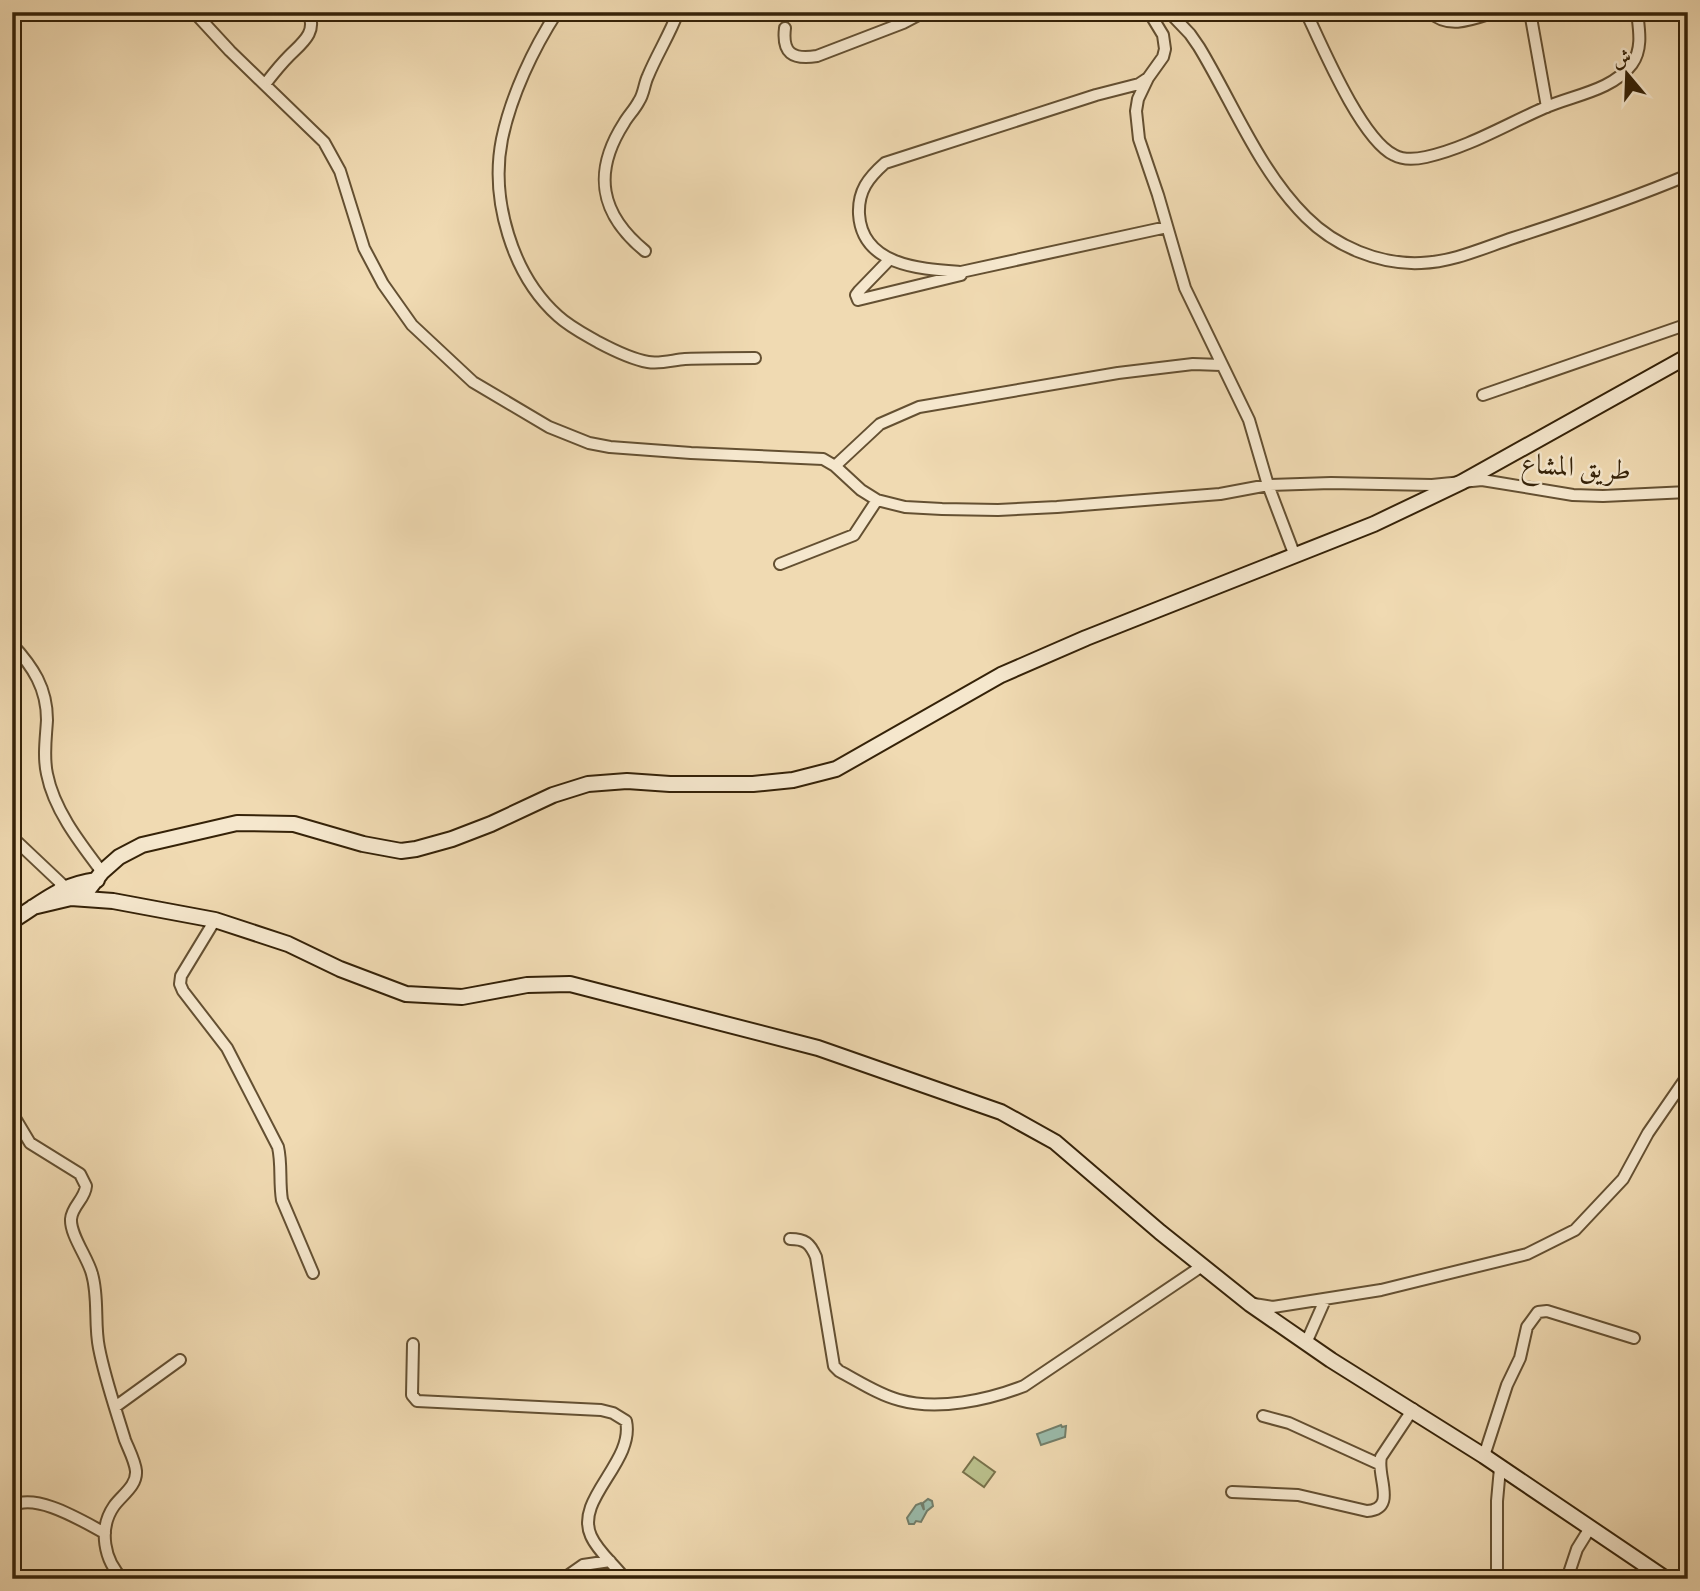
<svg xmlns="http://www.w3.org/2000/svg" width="1700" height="1591" font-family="Alegreya,Amiri,serif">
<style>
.green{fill:#bac08c;stroke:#78714a;stroke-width:2}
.water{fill:#9abbab;stroke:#727e6a;stroke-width:2}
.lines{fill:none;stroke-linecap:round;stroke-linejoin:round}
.street-casing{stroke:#645032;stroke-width:14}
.secondary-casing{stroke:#352208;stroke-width:18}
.street{stroke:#f5e7cd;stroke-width:10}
.secondary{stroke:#f5e7cd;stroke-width:14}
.labels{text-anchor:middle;stroke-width:5;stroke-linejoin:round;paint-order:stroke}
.street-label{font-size:28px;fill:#352208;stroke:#f5e7cd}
</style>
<rect width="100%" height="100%" fill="#f0dab2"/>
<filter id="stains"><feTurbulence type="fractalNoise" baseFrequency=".00286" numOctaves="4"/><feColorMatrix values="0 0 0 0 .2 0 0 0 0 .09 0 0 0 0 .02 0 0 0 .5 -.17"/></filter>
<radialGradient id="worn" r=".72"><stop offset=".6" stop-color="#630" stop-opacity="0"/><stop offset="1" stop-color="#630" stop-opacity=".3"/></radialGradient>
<!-- green -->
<path class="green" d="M974,1457L995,1472L984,1487L963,1472Z"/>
<!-- water -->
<path class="water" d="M1061,1425L1062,1427L1066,1426L1065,1437L1041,1445L1037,1434Z
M928,1499L932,1501L933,1506L927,1511L921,1522L916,1521L914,1524H909L907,1518L916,1505L921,1503L924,1510L923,1503Z"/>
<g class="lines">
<!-- street casing -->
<g class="street-casing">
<path id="street" d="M194,12L230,51L324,142L340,171L364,248L383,284L412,325L473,382L549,427L589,443L610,447L691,453L823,459L835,466L861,490L877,500L905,507L942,509L998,510L1057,507L1220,494L1268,485L1331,483L1432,485L1482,480L1573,495L1603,496L1688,492
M557,12C533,49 511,96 502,139C490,199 512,275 558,316C570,327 584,334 598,342C613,350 631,359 648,362C661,364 673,360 685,359C708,358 732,358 755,358
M1149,12L1163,35L1165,49L1163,57L1148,78L1138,99L1136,111L1139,139L1158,195L1185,288L1249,420L1268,485L1295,556
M1169,12L1190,34L1199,47C1233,103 1258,169 1306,217C1335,246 1379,265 1421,263C1453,262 1483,248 1513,238C1572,219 1631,199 1688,175
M1306,12C1322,46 1361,139 1394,155C1403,160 1417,159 1426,157C1467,148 1505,125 1544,108C1573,95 1612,91 1632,64C1643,49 1639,29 1637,12
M1430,12C1449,30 1473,19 1495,12
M1530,12L1547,107
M785,28C782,53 792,60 817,56L903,23L924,12
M1148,78L1139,84L1096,95L885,163C868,178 858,191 859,214C862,266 921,269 961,272L1167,227
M266,83C273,74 280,65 289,56C302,43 318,32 308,12
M645,251C600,214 592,173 624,123C628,116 635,109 639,101C644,94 644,84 648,76C657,54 670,34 678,12
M890,259L859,291L856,295L858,300L961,275
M1483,395L1688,324
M835,466L880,424L919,407L1118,373L1193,364L1221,365
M780,564L854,535L877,500
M12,644C33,667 47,688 47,720C46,738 43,756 47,774C54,810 80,843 102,872
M12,837L66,888
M215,920L181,976L180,984L183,991L227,1048L278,1147C282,1164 279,1182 282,1200L313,1273
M12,1113L30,1143L80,1174L86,1186C85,1199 72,1206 71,1219C70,1235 88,1258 92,1274C99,1298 94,1324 99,1348C105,1379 116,1410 125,1440C129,1450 135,1461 136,1471C137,1486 122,1495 114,1506C98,1529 104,1561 123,1579
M790,1239C805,1239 810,1243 816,1257L834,1366L839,1371C858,1381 879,1395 899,1400C938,1411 988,1400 1024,1386L1202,1266
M1254,1304L1273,1307L1381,1290L1527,1254L1575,1230L1623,1179L1648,1133L1688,1075
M1306,1343L1325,1300
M413,1344L412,1395L417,1401L601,1410L613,1413L626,1421C635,1462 574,1499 591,1536C598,1552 615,1565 625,1579
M115,1407L180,1360
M1263,1416L1289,1423L1379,1464
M1484,1456L1507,1385L1520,1358L1527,1327L1538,1312L1547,1311L1634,1338
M1232,1492L1298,1495L1367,1511C1398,1509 1376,1476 1381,1457L1413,1409
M12,1506C36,1492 82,1521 105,1533
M563,1579L583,1565L610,1561
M1497,1579V1501L1500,1468
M1567,1579L1577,1549L1590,1528"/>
</g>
<!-- secondary casing -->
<g class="secondary-casing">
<path id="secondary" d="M60,890L71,898L113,901L215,920L288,944L340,969L406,994L462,997L527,985L570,984L818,1048L1001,1112L1055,1142L1160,1232L1250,1304L1331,1360L1484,1456L1666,1579
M33,907L71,898L88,890L102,872L119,857L142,845L237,823L294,824L363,844L401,851L416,849L452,839L491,824L553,795L588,784L627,781L670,784H753L793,780L836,769L1001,675L1086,638L1374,524L1462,482L1688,356
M12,921C43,902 59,885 97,880"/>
</g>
<!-- street -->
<use href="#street" class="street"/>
<!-- secondary -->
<use href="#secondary" class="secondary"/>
</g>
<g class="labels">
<!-- street labels -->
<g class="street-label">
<text transform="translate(1576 466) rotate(4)" y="10">طريق المشاع</text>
</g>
</g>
<!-- margin -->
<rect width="1700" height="1591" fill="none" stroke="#f0dab2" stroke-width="42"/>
<rect x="14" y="14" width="1672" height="1563" fill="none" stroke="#352208" stroke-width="3.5"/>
<rect x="21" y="21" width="1658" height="1549" fill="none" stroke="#352208" stroke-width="2"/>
<!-- north arrow -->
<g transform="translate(1627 74) rotate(341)" stroke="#f5e7cd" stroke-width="5" paint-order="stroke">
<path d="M0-5L12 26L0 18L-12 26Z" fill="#352208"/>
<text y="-10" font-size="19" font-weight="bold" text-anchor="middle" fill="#352208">ش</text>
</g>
<rect width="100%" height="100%" filter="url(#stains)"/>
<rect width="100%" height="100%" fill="url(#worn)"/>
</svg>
